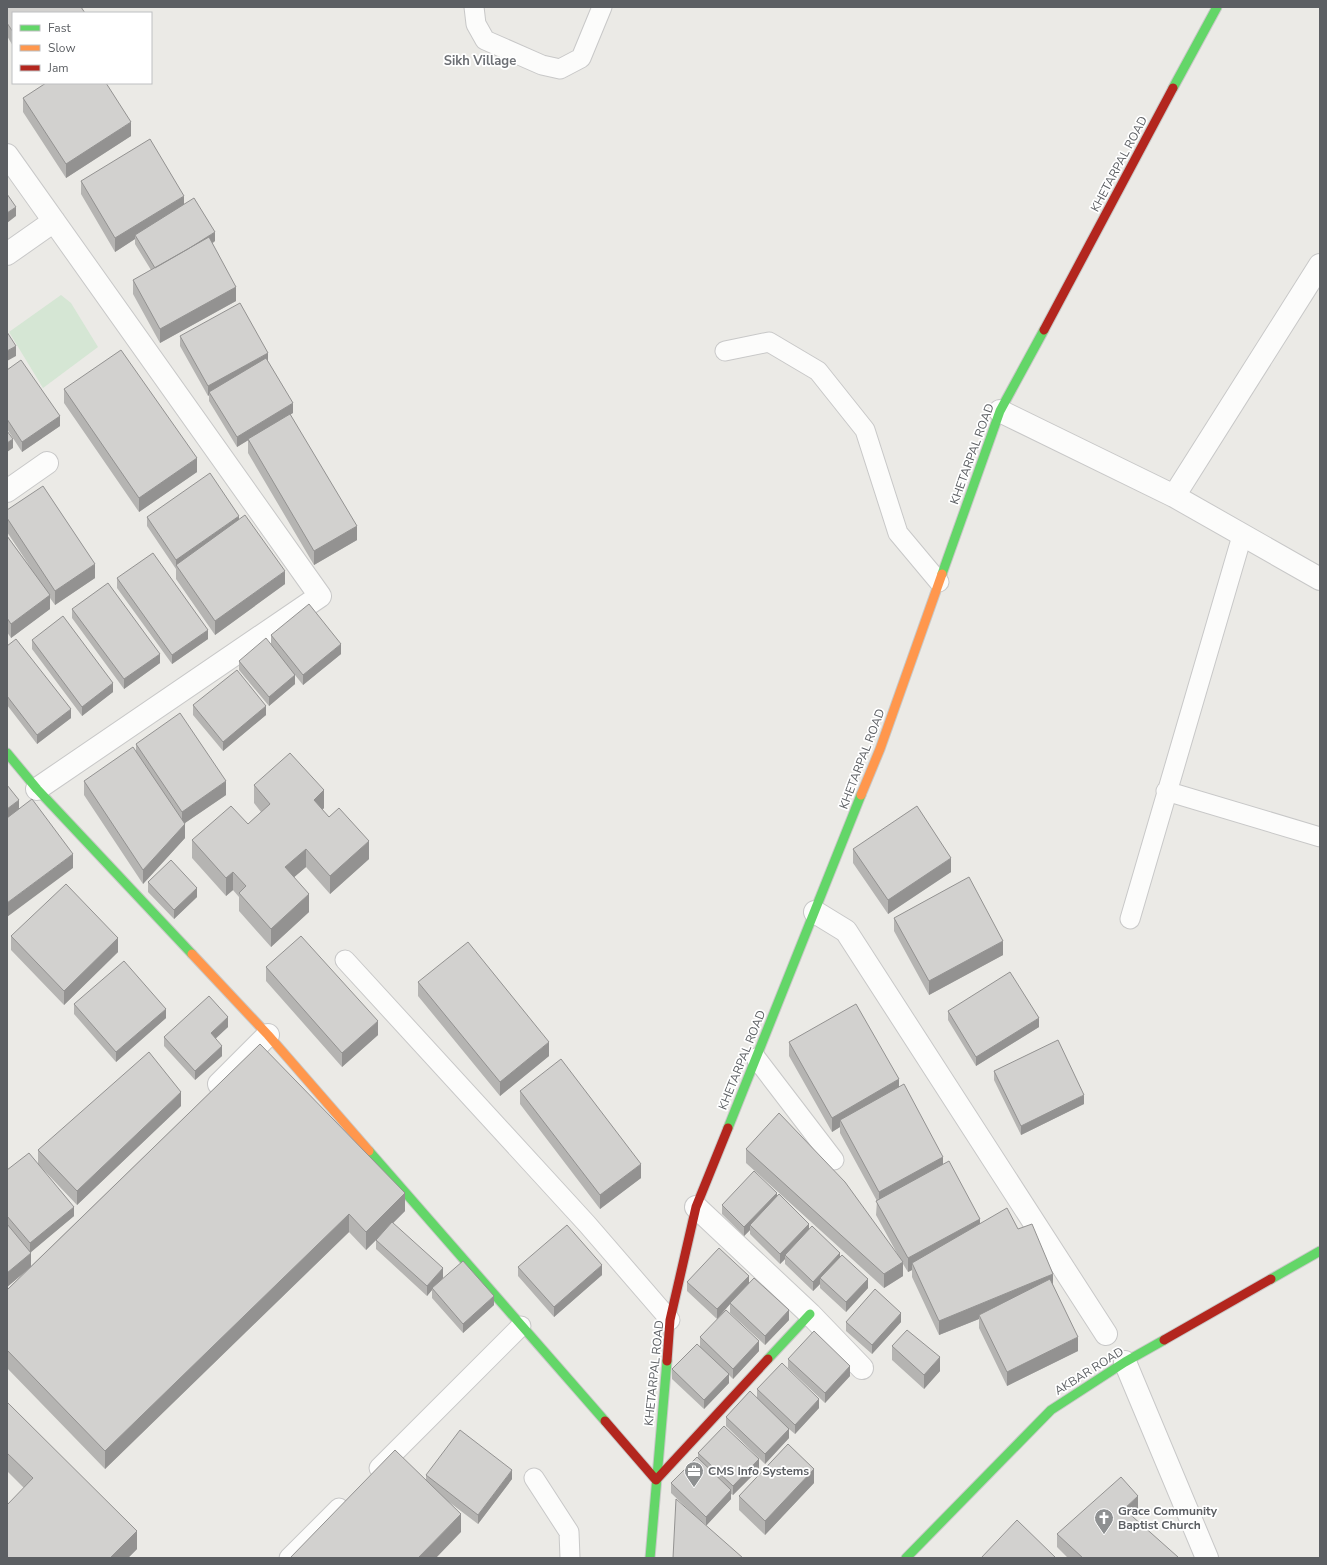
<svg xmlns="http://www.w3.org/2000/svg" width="1327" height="1565" font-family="'Nunito Sans',sans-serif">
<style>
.green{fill:#d5e6d4}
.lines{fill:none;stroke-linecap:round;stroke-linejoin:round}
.lane-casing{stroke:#c8c8c8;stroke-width:21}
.street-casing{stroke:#c8c8c8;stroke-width:24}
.fast-casing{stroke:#c8c8c7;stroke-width:11}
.slow-casing{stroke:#c8c8c7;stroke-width:11}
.jam-casing{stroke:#c8c8c7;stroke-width:11}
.lane{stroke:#fcfcfb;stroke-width:19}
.street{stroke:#fcfcfb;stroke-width:22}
.fast{stroke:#63d668;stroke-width:9}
.slow{stroke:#ff974d;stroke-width:9}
.jam{stroke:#b3261e;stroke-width:9}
.wall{fill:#b5b4b2}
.shaded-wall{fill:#939291}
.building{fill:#d2d1cf;stroke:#939291}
.labels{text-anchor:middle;stroke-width:3.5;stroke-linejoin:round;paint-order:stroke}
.street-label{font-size:12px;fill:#5c5f63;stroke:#fff}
.poi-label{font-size:12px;font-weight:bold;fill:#5c5f63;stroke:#fff;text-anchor:start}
.neighbourhood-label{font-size:13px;font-weight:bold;fill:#6d7075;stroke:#fff}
</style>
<rect width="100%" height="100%" fill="#ebeae6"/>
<!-- green -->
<path class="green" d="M61,295L71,303L98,347L43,388L9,332Z"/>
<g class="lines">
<!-- lane casing -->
<g class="lane-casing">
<path id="lane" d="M474,7L476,24L485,40L542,65L560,69L581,58L602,7
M725,351L769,342L818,371L865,430L898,533L939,582
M1166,791L1320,837
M1130,919L1242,536
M345,960L587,1224L670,1320
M756,1058L834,1160
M379,1468L521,1326
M534,1478L569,1532L570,1558
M289,1558L339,1508"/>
</g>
<!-- street casing -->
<g class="street-casing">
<path id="street" d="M7,155L320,596L37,789
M7,254L54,221
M1000,411L1174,496L1320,579
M7,491L47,463
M1174,496L1320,265
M815,912L846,931L1106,1334
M219,1084L268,1035
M696,1207L810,1314L862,1368
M1125,1362L1207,1558"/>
</g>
<!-- fast casing -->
<g class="fast-casing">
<path id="fast" d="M1173,88L1217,7
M942,574L1000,411L1044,330
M7,753L37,789L192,954
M728,1128L861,795
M369,1151L605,1421
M1271,1279L1320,1251
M768,1359L810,1314
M650,1558L667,1361
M906,1558L1051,1410L1125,1362L1164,1340"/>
</g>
<!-- slow casing -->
<g class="slow-casing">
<path id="slow" d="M861,795L880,749L942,574
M192,954L268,1035L369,1151"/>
</g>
<!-- jam casing -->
<g class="jam-casing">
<path id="jam" d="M1044,330L1173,88
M1164,1340L1271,1279
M667,1361L670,1320L696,1207L728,1128
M605,1421L656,1480L768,1359"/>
</g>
<!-- lane -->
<use href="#lane" class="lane"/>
<!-- street -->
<use href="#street" class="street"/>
<!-- fast -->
<use href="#fast" class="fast"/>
<!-- slow -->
<use href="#slow" class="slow"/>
<!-- jam -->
<use href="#jam" class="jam"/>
</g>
<!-- wall -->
<path class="wall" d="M7,7L13,13V46L7,36Z
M23,98L131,136L66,178L23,112Z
M81,181L184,204L215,241L212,244L236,301L160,343L133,294V280L151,270L135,244V239L115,252L81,194Z
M180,336L293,413L290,414L357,540L314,565L248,453V440L237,447L209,401V395L208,396L180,346Z
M7,370L60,426L22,452L7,429Z
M64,389L197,472L139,512L64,403Z
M7,510L95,578L55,605L50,598V609L11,638L7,632V536L31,568L7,532Z
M147,517L285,584L215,635L176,579V569L147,526Z
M117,578L208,639L172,664L117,588Z
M72,609L160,663L124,689L72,618Z
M271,635L341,654L303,685L295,675V684L269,706L239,670V661L271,644Z
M32,640L113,692L82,716L32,649Z
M7,646L71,718L37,744L7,705Z
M193,705L266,715L223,751L193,715Z
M136,744L226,795L185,823V838L143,884L84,795V781L136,752Z
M254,785L324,808L322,810L369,859L330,894L306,867L294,877L309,912L271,947L239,911V897L233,890L226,896L192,858V840L248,824L261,812L254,803Z
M853,849L951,872L888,914L853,863Z
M148,882L197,897L174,919L148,892Z
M894,918L1003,955L929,995L894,931Z
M11,936L118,952L64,1005L11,950Z
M266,967L378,1035L342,1067L266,981Z
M418,982L549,1056L500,1096L418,996Z
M74,1004L166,1018L116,1062L74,1014Z
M948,1011L1039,1027L976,1066L948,1020Z
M228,1027L215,1038L222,1056L195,1080L164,1046V1037Z
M789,1042L899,1087L943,1164L980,1223L1018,1229L1053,1285L1078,1351L1007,1386L979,1328V1319L939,1335L912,1277V1270L908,1272L903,1264V1276L884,1288L746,1163V1149L899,1257L876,1215L877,1201L840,1133V1127L832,1132L789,1056Z
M260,1044L405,1211L393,1223L443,1278L439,1282L494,1305L463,1333L432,1298V1290L427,1296L376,1249V1240L366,1250L349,1232L105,1469L7,1368V1290L26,1271L7,1287V1170L38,1164V1150L181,1106L77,1205L38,1164L74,1216L30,1252L31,1266Z
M994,1071L1084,1104L1021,1135L994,1080Z
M520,1091L641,1178L600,1209L520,1104Z
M777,1196L809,1229L840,1257L868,1288L846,1312L820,1288V1284L813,1291L785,1264V1259L780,1264L750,1234V1230L744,1236L722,1214V1205Z
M518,1267L602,1275L554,1317L518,1276Z
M687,1282L749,1283L789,1320L765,1345L730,1313V1304L717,1319L687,1291Z
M846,1322H901L872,1354L846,1331Z
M700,1337L759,1351L733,1379L729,1375V1383L704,1409L672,1379V1369L700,1346Z
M892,1346L940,1371L924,1389L892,1360Z
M788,1359L850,1376L825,1403L788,1368Z
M757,1389L819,1408L795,1434L789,1429V1438L765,1464L726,1426V1417L757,1398Z
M7,1402L137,1549L128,1558H7L24,1488L7,1471Z
M698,1453L759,1469L733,1495L731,1494V1499L706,1525L693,1514L671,1493V1483L698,1458Z
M426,1475L512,1479L478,1524L449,1502L461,1532L426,1480Z
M814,1483L765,1535L739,1510V1496Z
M1138,1510L1132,1516L1178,1558H1068L1057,1547V1534Z"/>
<!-- shaded-wall -->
<path class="shaded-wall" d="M131,122V136L66,178V164Z
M184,196V210L135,235V239L115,252V238Z
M16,207V216L7,223V213Z
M215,232V241L156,278V269Z
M236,287V301L160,343V329Z
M16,346V356L7,361V351Z
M268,353V362L209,392V395L208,396V386Z
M293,403V413L237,447V437Z
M60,416V426L22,452V442Z
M13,439V448L7,452V443Z
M197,458V472L139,512V498Z
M239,516V525L176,566V560Z
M357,526V540L314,565V551Z
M95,564V578L55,605V591Z
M285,571V584L215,635V621Z
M50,595V609L11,638V624Z
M208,630V639L172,664V655Z
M341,644V654L303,685V675Z
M160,654V663L124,689V679Z
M295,675V684L269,706V697Z
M113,683V692L82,716V707Z
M266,706V715L223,751V742Z
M71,709V718L37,744V735Z
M226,781V795L182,825V812Z
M324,790V808L314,818V800Z
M19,800V814L7,823V809Z
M185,824V838L143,884V870Z
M369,841V859L330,894V876Z
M306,849V867L285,885V867Z
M73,854V868L7,917V903Z
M951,858V872L888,914V900Z
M233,872V890L226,896V878Z
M197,888V897L174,919V910Z
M309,894V912L271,947V929Z
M118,938V952L64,1005V991Z
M1003,941V955L929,995V981Z
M166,1009V1018L116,1062V1052Z
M228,1017V1027L211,1043V1033Z
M1039,1018V1027L976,1066V1057Z
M378,1021V1035L342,1067V1053Z
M549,1042V1056L500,1096V1082Z
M222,1046V1056L195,1080V1071Z
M899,1079V1093L840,1120V1127L832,1132V1118Z
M181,1092V1106L77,1205V1191Z
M1084,1095V1104L1021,1135V1126Z
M943,1157V1171L879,1206V1192Z
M641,1164V1178L600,1209V1195Z
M405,1193V1211L366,1250V1232Z
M777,1193V1203L750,1225V1230L744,1236V1227Z
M74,1207V1216L30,1253V1243Z
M349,1214V1232L105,1469V1451Z
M980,1219V1233L912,1263V1270L908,1272V1258Z
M809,1224V1233L785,1255V1259L780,1264V1254Z
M31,1253V1267L7,1287V1273Z
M840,1253V1263L820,1278V1284L813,1291V1282Z
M903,1262V1276L884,1288V1274Z
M602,1265V1275L554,1317V1307Z
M443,1268V1278L433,1289L432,1288V1290L427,1296V1286Z
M1053,1274V1288L979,1315V1319L939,1335V1321Z
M749,1276V1285L730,1303V1304L717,1319V1309Z
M868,1279V1288L846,1312V1302Z
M494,1296V1305L463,1333V1324Z
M789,1310V1320L765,1345V1336Z
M901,1313V1322L872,1354V1345Z
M1078,1337V1351L1007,1386V1372Z
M759,1341V1351L733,1379V1369Z
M940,1357V1371L924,1389V1375Z
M850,1366V1376L825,1403V1393Z
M729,1374V1383L704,1409V1400Z
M819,1399V1408L795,1434V1425Z
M789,1429V1438L765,1464V1454Z
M759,1459V1469L733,1495V1486Z
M814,1469V1483L765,1535V1521Z
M512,1470V1479L478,1524V1515Z
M731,1490V1499L706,1526V1517Z
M1138,1496V1510L1124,1523V1509Z
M461,1514V1532L436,1558H418Z
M137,1531V1549L128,1558H110Z"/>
<!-- building -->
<path class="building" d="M7,7H81L85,13H13V32L7,23Z
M46,83H106L131,122L66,164L23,98Z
M150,139L184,196L115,238L81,181Z
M7,194L16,207L7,213Z
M194,198L215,232L188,249L155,268L135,235Z
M209,237L236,287L160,329L133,280Z
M240,303L268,353L208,386L180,336Z
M7,332L16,346L7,351Z
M121,350L197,458L139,498L64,389Z
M266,358L293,403L237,437L209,392Z
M21,360L60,416L22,442L7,419V370Z
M290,414L357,526L314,551L248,439Z
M7,431L13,439L7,443Z
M210,473L239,516L176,560L147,517Z
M43,486L95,564L55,591L7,518V510Z
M245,515L285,571L215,621L176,565Z
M7,536L50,595L11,624L7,618Z
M153,553L208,630L172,655L117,578Z
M108,583L160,654L124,679L72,609Z
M309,604L341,644L303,675L271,635Z
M63,616L113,683L82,707L32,640Z
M266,638L295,675L269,697L239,661Z
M16,639L71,709L37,735L7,696V646Z
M237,670L266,706L223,742L193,705Z
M180,713L226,781L182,812L136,744Z
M133,747L185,824L143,870L84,781Z
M290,753L324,790L314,800L329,817L339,808L369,841L330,876L306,849L285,867L309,894L271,929L239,893L246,886L233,872L226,878L192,840L231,806L248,824L270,804L254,785Z
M7,785L19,800L7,809Z
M32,799L73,854L7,903V818Z
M917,806L951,858L888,900L853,849Z
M171,860L197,888L174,910L148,882Z
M969,877L1003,941L929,981L894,918Z
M66,884L118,938L64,991L11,936Z
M301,936L378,1021L342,1053L266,967Z
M468,942L549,1042L500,1082L418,982Z
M124,961L166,1009L116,1052L74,1004Z
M1010,972L1039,1018L976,1057L948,1011Z
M209,996L228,1017L211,1033L222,1046L195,1071L164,1037Z
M856,1004L899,1079L832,1118L789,1042Z
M1058,1040L1084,1095L1021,1126L994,1071Z
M260,1044L405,1193L366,1232L349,1214L105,1451L7,1350V1290Z
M149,1052L181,1092L77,1191L38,1150Z
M561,1059L641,1164L600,1195L520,1091Z
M904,1084L943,1157L879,1192L840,1120Z
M779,1113L845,1182L903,1262L884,1274L746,1149Z
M29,1153L74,1207L30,1243L7,1216V1170Z
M949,1161L980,1219L908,1258L876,1201Z
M754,1171L777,1193L744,1227L722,1205Z
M779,1194L809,1224L780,1254L750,1225Z
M1007,1208L1018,1229L1032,1224L1053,1274L939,1321L912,1263Z
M392,1222L443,1268L427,1286L376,1240Z
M7,1224L31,1253L7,1273Z
M567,1225L602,1265L554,1307L518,1267Z
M812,1226L840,1253L813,1282L785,1255Z
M719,1248L749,1276L717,1309L687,1282Z
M842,1255L868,1279L846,1302L820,1278Z
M463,1261L494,1296L463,1324L432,1288Z
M754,1278L789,1310L765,1336L730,1303Z
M1050,1279L1078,1337L1007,1372L979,1315Z
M875,1289L901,1313L872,1345L846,1322Z
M726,1310L759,1341L733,1369L700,1337Z
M907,1330L940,1357L924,1375L892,1346Z
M814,1331L850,1366L825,1393L788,1359Z
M697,1344L729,1374L704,1400L672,1369Z
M782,1363L819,1399L795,1425L757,1389Z
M750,1391L789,1429L765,1454L726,1417Z
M7,1402L137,1531L110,1558H7V1505L33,1478L7,1453Z
M724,1426L759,1459L733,1486L698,1453Z
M460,1430L512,1470L478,1515L426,1475Z
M788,1444L814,1469L765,1521L739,1496Z
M395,1450L461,1514L418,1558H290Z
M697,1457L731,1490L706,1517L671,1483Z
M1121,1477L1138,1496L1124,1509L1178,1557L1177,1558H1083L1057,1534Z
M676,1499L743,1558H673Z
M1017,1520L1056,1558H981Z"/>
<!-- icons -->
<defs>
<g id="office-pin" transform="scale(1)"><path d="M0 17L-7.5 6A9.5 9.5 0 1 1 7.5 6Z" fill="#8e9091" stroke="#fff"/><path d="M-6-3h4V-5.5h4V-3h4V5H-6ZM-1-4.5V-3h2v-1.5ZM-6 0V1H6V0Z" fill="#fff"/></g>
<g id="church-pin" transform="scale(1)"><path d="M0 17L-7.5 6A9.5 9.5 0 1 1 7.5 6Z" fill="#8e9091" stroke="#fff"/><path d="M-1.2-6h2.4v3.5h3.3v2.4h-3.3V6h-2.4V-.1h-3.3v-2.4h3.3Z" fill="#fff"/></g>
</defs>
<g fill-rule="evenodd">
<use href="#office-pin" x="694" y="1471"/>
<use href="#church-pin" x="1104" y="1518"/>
</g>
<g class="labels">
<!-- street labels -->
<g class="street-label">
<text transform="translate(1119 164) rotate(-62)" y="4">KHETARPAL ROAD</text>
<text transform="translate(972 454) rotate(-70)" y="4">KHETARPAL ROAD</text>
<text transform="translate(862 759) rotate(-69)" y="4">KHETARPAL ROAD</text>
<text transform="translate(742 1060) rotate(-68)" y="4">KHETARPAL ROAD</text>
<text transform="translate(1089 1371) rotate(-32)" y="4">AKBAR ROAD</text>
<text transform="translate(654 1373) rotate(-84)" y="4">KHETARPAL ROAD</text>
</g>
<!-- poi labels -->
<g class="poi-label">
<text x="708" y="1475">CMS Info Systems</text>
<text x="1118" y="1515">Grace Community<tspan x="1118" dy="14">Baptist Church</tspan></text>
</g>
<!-- neighbourhood labels -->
<g class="neighbourhood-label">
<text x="480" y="65">Sikh Village</text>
</g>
</g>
<!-- border -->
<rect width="1327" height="1565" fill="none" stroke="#5c5f63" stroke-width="16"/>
<!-- legend -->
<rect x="12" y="12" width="140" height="72" fill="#ffffff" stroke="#bebfc1"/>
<rect x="20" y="25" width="20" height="6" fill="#63d668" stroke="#bebfc1"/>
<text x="48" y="32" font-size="12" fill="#5c5f63">Fast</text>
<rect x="20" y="45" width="20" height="6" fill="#ff974d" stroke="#bebfc1"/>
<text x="48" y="52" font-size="12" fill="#5c5f63">Slow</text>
<rect x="20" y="65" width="20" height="6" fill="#b3261e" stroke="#bebfc1"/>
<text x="48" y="72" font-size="12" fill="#5c5f63">Jam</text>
</svg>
